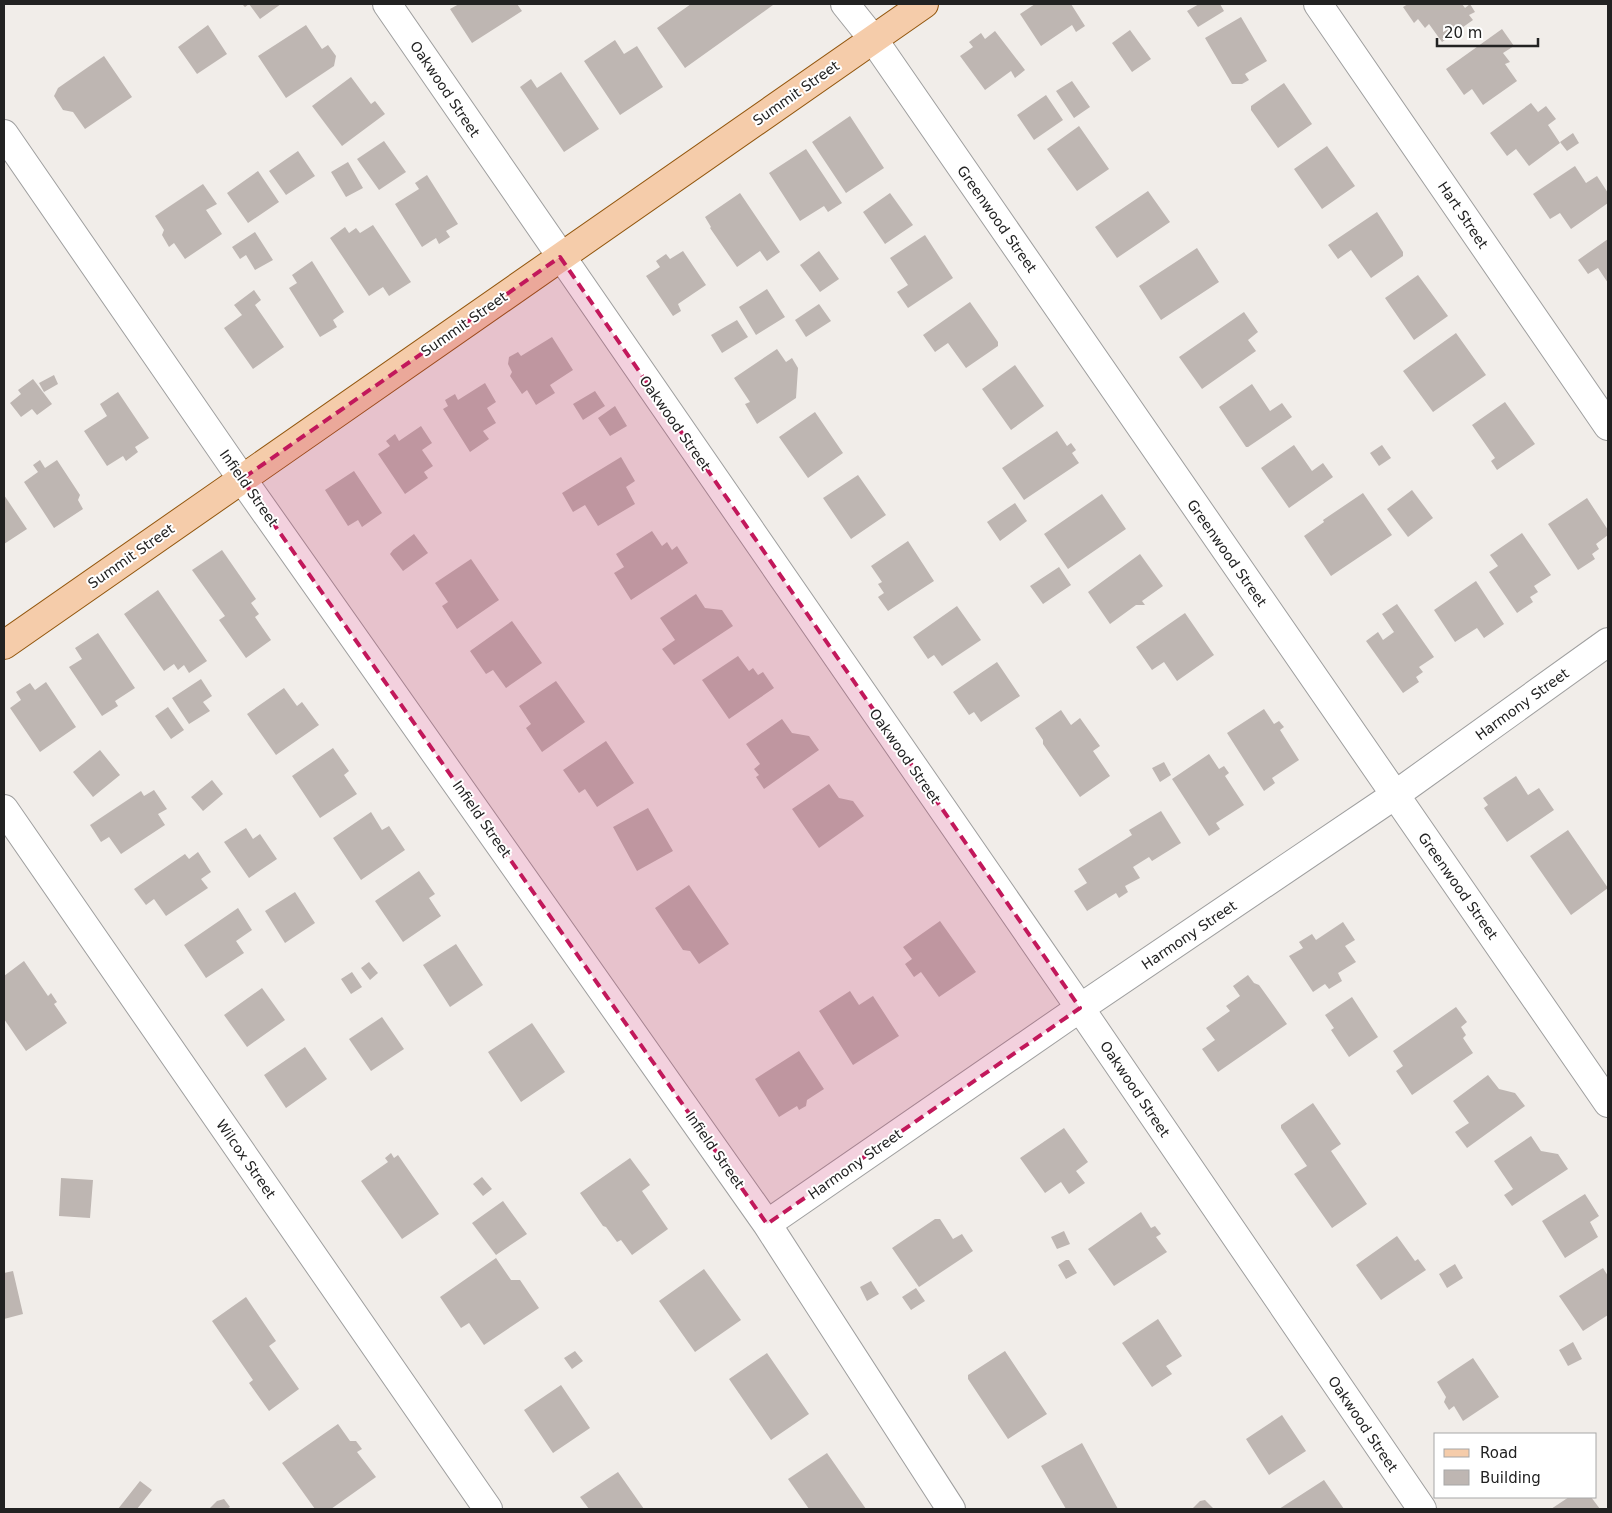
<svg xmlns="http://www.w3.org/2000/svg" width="1612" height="1513" font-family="'DejaVu Sans',sans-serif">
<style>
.building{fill:#beb6b2}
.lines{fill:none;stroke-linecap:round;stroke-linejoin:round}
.minor-casing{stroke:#9f9f9f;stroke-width:30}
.major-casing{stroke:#92560d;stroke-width:30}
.minor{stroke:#fff;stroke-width:28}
.major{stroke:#f5ccaa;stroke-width:28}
.marked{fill:#c2185b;fill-opacity:0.2;stroke:#c2185b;stroke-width:4;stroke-dasharray:10 6;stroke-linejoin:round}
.labels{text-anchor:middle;stroke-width:4;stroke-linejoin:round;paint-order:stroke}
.street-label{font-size:14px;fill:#222;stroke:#fff}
</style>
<rect width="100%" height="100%" fill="#f1ede9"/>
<!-- building -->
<path class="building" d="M242,4H281L260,19L249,4L245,7Z
M459,4H517L522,11L472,43L450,9Z
M691,4H772L773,5L685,68L657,28Z
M1035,4H1071L1085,26L1076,32L1072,25L1041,46L1020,14Z
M1199,4H1220L1224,11L1198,27L1187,11Z
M1408,4H1462L1465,8L1470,4L1475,12L1469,15L1473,20L1442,42L1429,24L1425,28L1418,19L1414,23L1403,7Z
M1241,17L1267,61L1245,74L1249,80L1242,84H1232L1205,38Z
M208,25L227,54L197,74L178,47Z
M306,25L322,49L328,45L336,56L334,66L286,98L258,56Z
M1502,29L1514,46L1503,53L1510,62L1505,64L1517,81L1483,105L1472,89L1464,95L1446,69Z
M1130,30L1151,59L1132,72L1112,43Z
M995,31L1025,70L1015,78L1011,71L985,90L960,56L973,47L969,42L981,33L985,39Z
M615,40L624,54L637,46L663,87L620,115L584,61Z
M104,56L132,97L85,129L73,112L63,110L54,96L58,88Z
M561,72L599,129L564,152L520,87L531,79L537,88Z
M351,77L371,104L375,101L385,114L342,146L312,106Z
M1072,81L1090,107L1074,118L1056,91Z
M1284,83L1312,124L1278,148L1251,110V106Z
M1046,95L1063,120L1034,140L1017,115Z
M1531,103L1538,112L1546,106L1556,119L1548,125L1560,143L1529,166L1516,149L1507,156L1490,133Z
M850,116L884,168L846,193L812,142Z
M1079,126L1109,169L1077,191L1047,149Z
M1573,133L1579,143L1567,151L1560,142Z
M384,141L406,172L379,190L357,159Z
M1327,146L1355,186L1322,209L1294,169Z
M806,149L842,203L828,212L824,206L800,221L769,173Z
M298,151L315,176L286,195L269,171Z
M348,162L363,188L346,197L331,172Z
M1575,166L1586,183L1597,176L1608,193V203L1571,229L1560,213L1550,219L1533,194Z
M258,171L279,202L248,223L227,193Z
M427,175L458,224L446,231L450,237L439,244L436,238L422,247L395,204L419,189L415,183Z
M203,184L217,204L206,210L222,234L185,259L174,243L169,247L162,235L164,230L155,216Z
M1148,191L1170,222L1117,258L1095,227Z
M740,193L780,252L767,261L760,251L737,267L710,228L711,227L705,217Z
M890,193L913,225L885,244L863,212Z
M1377,212L1403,252V256L1371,278L1351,250L1338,259L1328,245Z
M373,225L411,282L389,296L383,287L369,296L330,238L345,227L349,233L356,228L360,233Z
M255,232L273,260L255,270L246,255L240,259L232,247Z
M925,235L953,278L908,308L897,292L908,285L890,258Z
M1608,239V283L1598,268L1588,274L1578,260Z
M1197,248L1219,282L1161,320L1139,286Z
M683,251L706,285L678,304L681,311L673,316L646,276L660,267L656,261L666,254L670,259Z
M819,251L839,279L820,292L800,265Z
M312,261L344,312L333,320L337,327L320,337L289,288L297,283L292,275Z
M1418,275L1448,316L1414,340L1385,298Z
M767,289L785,317L756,335L739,307Z
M254,290L261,300L255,305L284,347L253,369L224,328L242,315L234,305Z
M970,302L998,342V346L966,368L948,343L935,352L923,335Z
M819,304L831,321L806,337L795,320Z
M1244,312L1258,332L1248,340L1256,351L1202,389L1179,357Z
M737,320L748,337L722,353L711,335Z
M1456,333L1486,375L1433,412L1403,371Z
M552,337L573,370L550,385L555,393L536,405L527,390L522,394L510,376L512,372L508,364L509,357L518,352L521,356Z
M777,349L786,362L792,358L798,368L796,398L757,424L745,404L750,402L734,378Z
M1015,365L1044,406L1011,430L982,389Z
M54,375L58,384L44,392L39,383Z
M33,379L52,404L37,415L32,409L21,417L10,403L21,394L18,390Z
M485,383L496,402L487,408L496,423L483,431L489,439L470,452L443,409L448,406L445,400L455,394L458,400Z
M1252,384L1270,411L1282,403L1292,417L1248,447H1246L1219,407Z
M595,391L605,406L583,420L573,404Z
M118,392L149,438L135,447L138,452L126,461L123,456L107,466L84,431L107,416L100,404Z
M1505,402L1535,444L1497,470L1491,461L1495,458L1472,425Z
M615,406L627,426L610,436L598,418Z
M815,412L843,453L808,478L779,437Z
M421,426L432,443L422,450L433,466L424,472L428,478L405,494L378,454L390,446L386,441L395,434L399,441Z
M1057,431L1067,446L1071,443L1076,450L1072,453L1079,463L1024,500L1002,468Z
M1294,445L1312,471L1323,463L1333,477L1289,508L1261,468Z
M1382,445L1391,458L1379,466L1370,453Z
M621,457L635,481L626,487L635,504L598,526L585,505L573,512L562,493Z
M40,460L45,468L57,460L80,495L78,500L83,509L54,528L24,482L38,472L33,465Z
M354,471L382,513L362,527L358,520L348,526L325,490Z
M858,475L886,515L851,539L823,498Z
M1412,490L1433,518L1408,537L1387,509Z
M1363,493L1392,535L1331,576L1304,536L1324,522L1323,520Z
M1102,494L1126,529L1068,569L1044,534Z
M4,495L27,529L4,544Z
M1587,498L1608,530V535L1596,544L1599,549L1592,554L1595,559L1578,570L1548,524Z
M1015,503L1027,521L1000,541L987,522Z
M652,531L662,546L667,542L672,550L677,546L688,563L631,600L614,573L624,567L616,554Z
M1522,533L1551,575L1534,586L1538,592L1530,597L1533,602L1517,613L1489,572L1498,566L1490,555Z
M414,534L428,553L403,571L390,554L393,550Z
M908,541L934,581L888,611L878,597L884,593L878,584L882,582L871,566Z
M222,550L256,599L251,603L259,614L255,617L271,640L246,658L219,620L225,616L192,570Z
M1140,554L1163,586L1142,601L1145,605H1136L1110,624L1088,592Z
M471,559L499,600L457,629L442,606L448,602L435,583Z
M1059,567L1071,585L1043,604L1030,586Z
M1476,581L1504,624L1484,638L1477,628L1455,642L1434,610Z
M158,590L207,661L189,673L184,665L178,670L174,664L164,671L124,614Z
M696,594L705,608L722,610L733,626L674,665L662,649L675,640L660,618Z
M1397,604L1434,657L1419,667L1423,672L1416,677L1419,682L1403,693L1366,641L1378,632L1383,640L1394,632L1382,614Z
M957,606L981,640L942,666L934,655L928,659L913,637Z
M1185,613L1214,655L1177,681L1164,662L1152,670L1136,647Z
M512,621L542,663L506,688L493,670L486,674L470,651Z
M98,633L135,688L115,701L118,706L102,716L69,667L82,659L75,648Z
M738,656L749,671L753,668L758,675L763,672L774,688L729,719L702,680Z
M997,662L1020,696L981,722L974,712L969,715L953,692Z
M201,679L212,696L203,702L210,711L189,724L172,698Z
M556,681L585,722L542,752L526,728L531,724L519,706Z
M46,682L76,727L40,752L10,708L21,700L16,692L30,683L35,690Z
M284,688L297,706L302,702L319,725L276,755L247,714Z
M168,707L184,730L171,739L155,716Z
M1264,709L1274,724L1279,721L1284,727L1280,730L1299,760L1272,778L1275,783L1264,791L1227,733Z
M1061,710L1071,725L1080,718L1100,746L1093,751L1110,776L1080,797L1043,744V740L1035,728Z
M782,719L792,733L809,736L819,750L764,789L756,777L759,775L754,769L760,764L746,744Z
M606,741L634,783L597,807L585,789L579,793L563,770Z
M333,748L349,771L344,775L357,794L320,818L292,776Z
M100,750L120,775L93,797L73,772Z
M1209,754L1219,769L1224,766L1229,773L1225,776L1244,805L1216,823L1220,829L1209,836L1172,779Z
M1164,762L1171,775L1160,782L1152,768Z
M1516,776L1528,795L1539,788L1554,810L1507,842L1484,808L1488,805L1483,798Z
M212,780L223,794L203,811L191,797Z
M829,784L839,798L853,801L864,816L819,848L792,809Z
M154,790L167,809L158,814L165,825L121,854L109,837L101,842L90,825L141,791L144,796Z
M648,808L673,851L637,871L613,827Z
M1161,811L1181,843L1152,861L1149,857L1133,867L1140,878L1125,886L1128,892L1119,898L1116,893L1087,911L1074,891L1087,883L1078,869L1132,835L1129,830Z
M371,812L382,830L389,826L405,850L361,880L333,838Z
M246,828L253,839L260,834L277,859L249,878L224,842Z
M1568,830L1608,888L1571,915L1530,856Z
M198,852L211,872L201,879L208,888L166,916L154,899L146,905L134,889L185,854L189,859Z
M419,871L435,894L429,898L441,916L403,942L375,901Z
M689,885L729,944L699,964L690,951L683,950L655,908Z
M295,892L315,923L285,943L265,911Z
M238,908L252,930L236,941L244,953L206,978L184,945Z
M940,921L976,972L939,997L921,972L914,977L905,964L912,959L903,947Z
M1343,922L1355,940L1345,946L1356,962L1338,973L1342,981L1329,989L1325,984L1313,992L1289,956L1303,948L1299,942L1312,934L1316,940Z
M456,944L483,985L450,1007L423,965Z
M24,961L48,996L51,993L57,1002L54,1004L67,1023L26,1051L4,1019V976Z
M369,962L378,973L370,980L361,968Z
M352,972L362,987L351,994L341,979Z
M1248,975L1254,983L1259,985L1287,1024L1218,1072L1202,1049L1215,1040L1206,1028L1230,1011L1226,1006L1240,996L1233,986Z
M262,988L285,1020L247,1047L224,1015Z
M850,991L859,1005L873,996L899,1036L853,1065L819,1011Z
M1352,997L1378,1037L1349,1057L1331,1030L1334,1028L1325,1015Z
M1456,1007L1467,1022L1461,1027L1466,1035L1463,1038L1473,1053L1412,1095L1396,1071L1403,1066L1393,1051Z
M382,1017L404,1049L371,1071L349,1039Z
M532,1023L565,1072L521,1102L488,1052Z
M305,1047L327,1079L286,1108L264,1075Z
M799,1051L824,1089L807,1100L806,1106L799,1110L797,1106L779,1117L755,1079Z
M1488,1075L1499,1089L1515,1093L1525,1106L1467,1148L1455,1132L1469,1123L1453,1101Z
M1313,1103L1341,1144L1331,1151L1367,1204L1332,1228L1294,1174L1307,1166L1281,1128V1125Z
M1064,1128L1088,1162L1076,1171L1085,1183L1069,1194L1061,1182L1045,1193L1020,1158Z
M1531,1136L1541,1151L1558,1154L1568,1169L1512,1206L1504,1195L1513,1189L1494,1161Z
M391,1153L394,1158L398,1155L439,1214L402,1239L361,1181L388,1162L385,1158Z
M630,1158L650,1185L642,1191L668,1229L632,1255L621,1240L617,1242L606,1227L603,1226L580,1193Z
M482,1177L492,1189L483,1196L473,1184Z
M61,1178L93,1180L90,1218L59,1216Z
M1585,1194L1599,1216L1590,1222L1598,1237L1565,1258L1542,1221Z
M503,1201L527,1234L496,1255L472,1223Z
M1141,1212L1151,1228L1155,1226L1161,1234L1156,1237L1167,1252L1114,1286L1088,1249Z
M935,1219H940L953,1239L962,1234L973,1251L919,1287L892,1248Z
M1064,1231L1070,1244L1057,1249L1051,1237Z
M1397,1236L1415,1261L1418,1259L1426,1270L1381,1300L1356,1265Z
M496,1258L511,1280H520L539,1308L484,1345L469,1323L461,1328L440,1297Z
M1066,1260H1069L1077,1273L1066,1279L1058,1265Z
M1455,1264L1463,1278L1447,1288L1439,1274Z
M1603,1268L1608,1276V1283L1607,1284L1608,1286V1315L1583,1331L1559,1296Z
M704,1269L741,1320L695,1352L659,1301Z
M13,1271L23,1314L4,1319V1273Z
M871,1281L879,1294L867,1301L860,1287Z
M916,1288L925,1301L911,1310L902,1297Z
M246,1297L276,1341L269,1346L299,1389L269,1411L249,1383L253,1380L212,1321Z
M1158,1319L1182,1356L1166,1366L1172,1374L1152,1387L1122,1343Z
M1573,1342L1582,1359L1568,1366L1559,1350Z
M575,1351L583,1361L572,1369L564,1358Z
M1005,1351L1047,1414L1008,1439L968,1379V1375Z
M767,1353L809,1414L771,1440L729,1379Z
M1473,1358L1499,1397L1463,1421L1454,1406L1449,1410L1444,1402L1446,1397L1437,1382Z
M561,1385L590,1428L553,1453L524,1410Z
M1282,1415L1306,1451L1269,1475L1246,1439Z
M338,1424L350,1441H356L362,1449L357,1452L376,1477L331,1509H315L282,1463Z
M1082,1443L1118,1509H1066L1041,1466Z
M827,1453L866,1509H809L788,1479Z
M618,1472L644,1509H589L580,1497Z
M1324,1480L1344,1509H1279Z
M140,1481L152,1490L137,1509H118Z
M1569,1497H1591L1600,1509H1551Z
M224,1499L230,1507L227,1509H209L217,1501Z
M1205,1500L1214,1509H1192L1200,1501Z"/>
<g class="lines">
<!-- minor casing -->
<g class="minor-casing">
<path id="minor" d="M387,4L1080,1008L1422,1509
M845,4L873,39L1608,1103
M1318,4L1608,426
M4,134L242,479L767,1224L951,1509
M4,809L488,1509
M767,1224L1080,1008L1395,795L1608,642"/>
</g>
<!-- major casing -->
<g class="major-casing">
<path id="major" d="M4,645L924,4"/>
</g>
<!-- minor -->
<use href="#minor" class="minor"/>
<!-- major -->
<use href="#major" class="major"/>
</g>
<!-- marked area -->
<path class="marked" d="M560,257L1080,1008L767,1224L242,479Z"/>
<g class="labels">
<!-- street labels -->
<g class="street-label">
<text transform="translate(445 89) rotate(56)" y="5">Oakwood Street</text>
<text transform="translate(796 93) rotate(-35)" y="5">Summit Street</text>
<text transform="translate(1463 215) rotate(56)" y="5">Hart Street</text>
<text transform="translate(997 219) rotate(55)" y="5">Greenwood Street</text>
<text transform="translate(464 324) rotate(-35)" y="5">Summit Street</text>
<text transform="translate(675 423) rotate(55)" y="5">Oakwood Street</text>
<text transform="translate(249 488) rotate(55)" y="5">Infield Street</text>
<text transform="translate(1227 553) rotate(55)" y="5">Greenwood Street</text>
<text transform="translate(131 556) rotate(-35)" y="5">Summit Street</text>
<text transform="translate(1522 704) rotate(-36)" y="5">Harmony Street</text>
<text transform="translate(905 756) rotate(55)" y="5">Oakwood Street</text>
<text transform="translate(482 819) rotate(55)" y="5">Infield Street</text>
<text transform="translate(1458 886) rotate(55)" y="5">Greenwood Street</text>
<text transform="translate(1189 935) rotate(-34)" y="5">Harmony Street</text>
<text transform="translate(1135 1089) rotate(56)" y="5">Oakwood Street</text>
<text transform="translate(715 1150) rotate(55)" y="5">Infield Street</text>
<text transform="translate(246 1159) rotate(55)" y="5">Wilcox Street</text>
<text transform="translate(855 1164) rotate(-35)" y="5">Harmony Street</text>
<text transform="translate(1363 1424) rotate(56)" y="5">Oakwood Street</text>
</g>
</g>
<!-- border -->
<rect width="1612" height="1513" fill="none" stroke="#222222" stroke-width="10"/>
<!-- legend -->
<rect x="1434" y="1433" width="162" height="65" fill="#ffffff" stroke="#a7a7a7"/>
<rect x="1444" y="1449" width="25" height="8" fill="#f5ccaa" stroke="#a7a7a7"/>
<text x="1480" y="1458" font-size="15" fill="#222222">Road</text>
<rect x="1444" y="1470" width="25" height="15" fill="#beb6b2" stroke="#a7a7a7"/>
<text x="1480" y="1483" font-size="15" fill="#222222">Building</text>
<!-- scale -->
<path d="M1437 38v8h101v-8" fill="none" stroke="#222222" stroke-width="2.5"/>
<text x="1444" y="38" font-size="15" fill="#222222" stroke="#ffffff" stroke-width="4" paint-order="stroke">20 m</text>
</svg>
